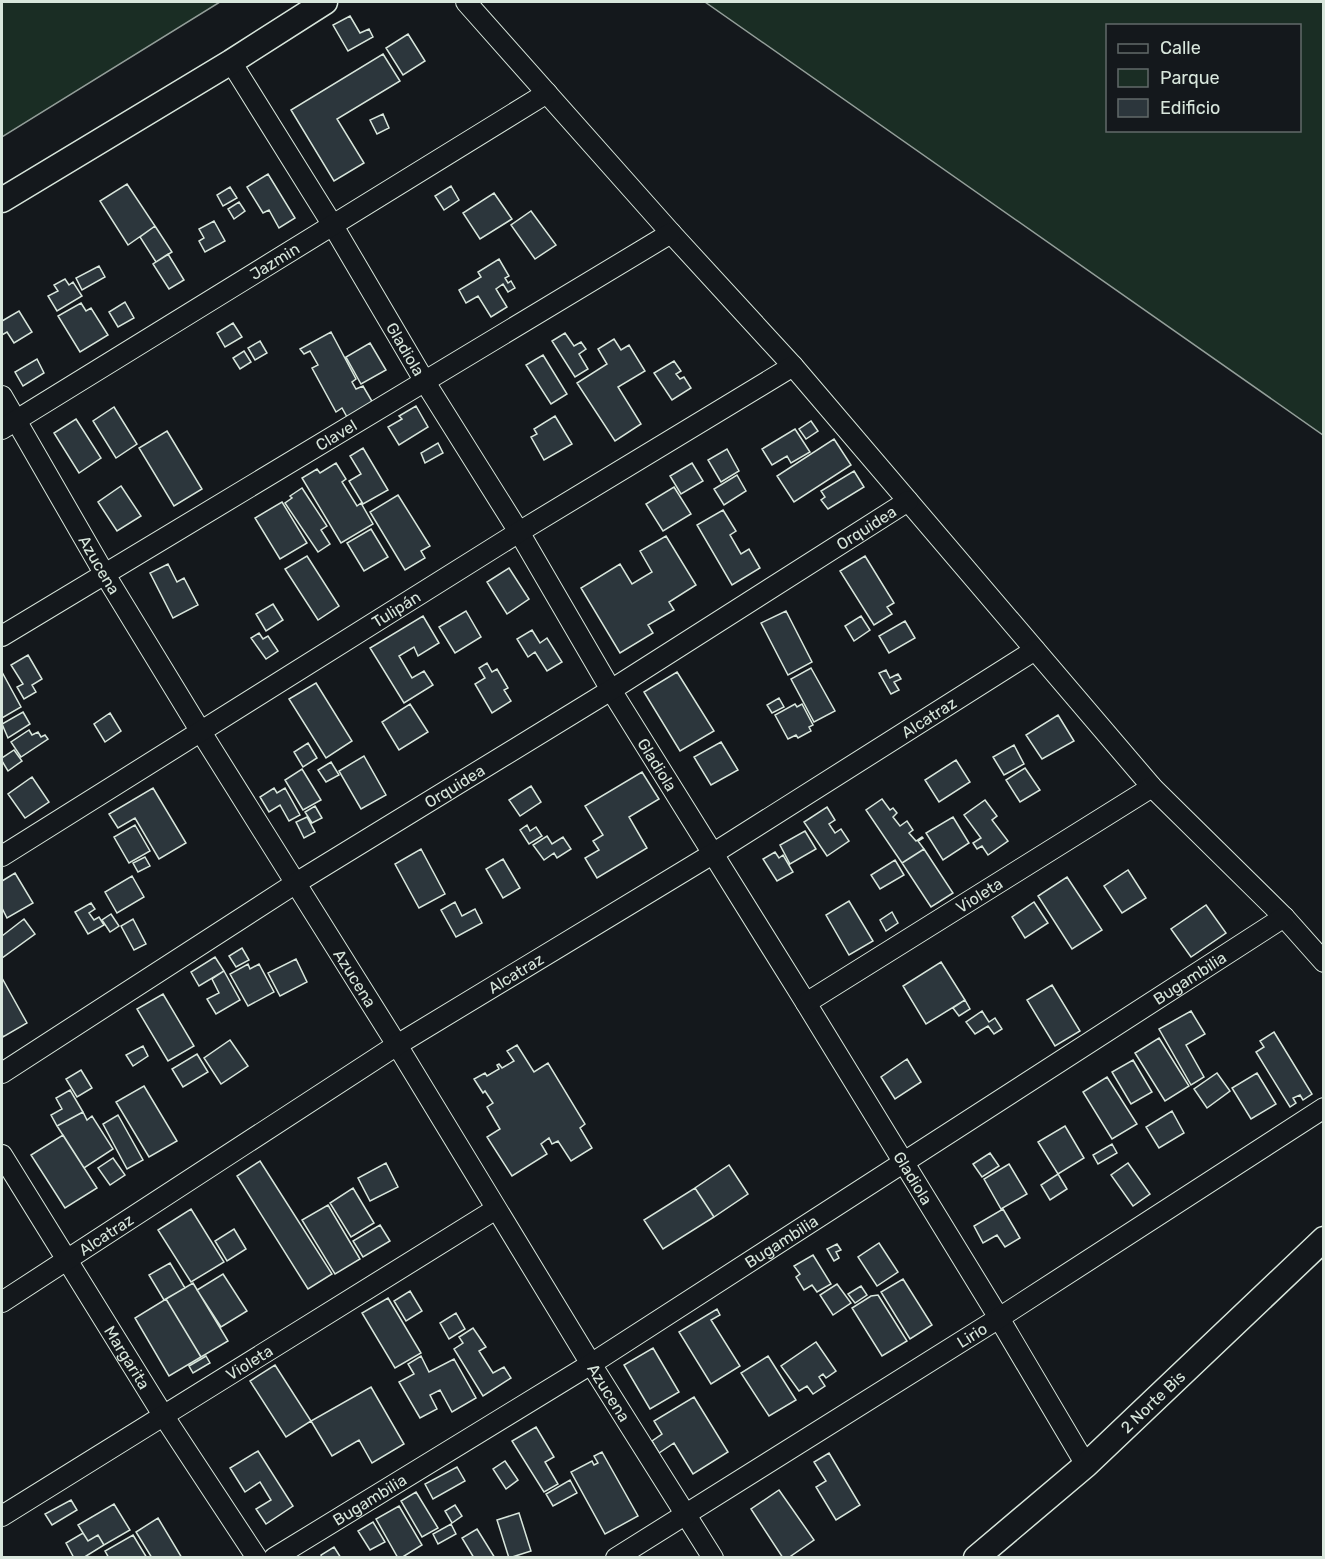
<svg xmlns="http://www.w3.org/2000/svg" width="1325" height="1559" font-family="Rubik,sans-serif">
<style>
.green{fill:#1a2d24;stroke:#939e99;stroke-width:1.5;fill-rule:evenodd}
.building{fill:#2c363c;stroke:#d8e6dc;stroke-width:1.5}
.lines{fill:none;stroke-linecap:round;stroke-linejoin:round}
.minor-casing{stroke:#d8e6dc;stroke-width:22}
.tertiary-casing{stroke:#d8e6dc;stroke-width:27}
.minor{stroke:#14181c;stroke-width:20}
.tertiary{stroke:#14181c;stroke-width:24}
.labels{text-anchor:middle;stroke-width:4.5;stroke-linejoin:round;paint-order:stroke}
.street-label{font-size:16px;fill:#d8e6dc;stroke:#14181c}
</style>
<rect width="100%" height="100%" fill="#14181c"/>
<!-- green -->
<path class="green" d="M2,2H220L2,137Z
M705,2H1323V435ZM1108,26H1300V130H1108Z"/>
<!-- building -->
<path class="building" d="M350,16L360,33L369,29L373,37L348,51L333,25Z
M408,34L425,61L403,75L386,48Z
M383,54L400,81L337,119L364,163L334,181L291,110Z
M383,114L389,128L377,134L370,120Z
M268,174L295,218L279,228L269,210L263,213L247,187Z
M127,184L155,226L128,245L100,201Z
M451,186L459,200L444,210L435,196Z
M230,187L237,198L223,206L217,195Z
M494,193L512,219L480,239L463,213Z
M239,202L245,211L234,219L228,209Z
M531,211L556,245L535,259L511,225Z
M214,221L225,241L205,252L199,241L204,238L199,229Z
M155,226L172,252L156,262L140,237Z
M168,254L184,280L169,289L153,264Z
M499,259L509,276L505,278L508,283L511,281L515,288L508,292L503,284L496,289L507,307L491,317L478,296L466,303L459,290L481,277L478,272Z
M99,266L105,277L82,290L76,278Z
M65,279L69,285L73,282L82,296L57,311L48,296L58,291L54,285Z
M125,302L134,318L118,327L109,312Z
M81,303L86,311L91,308L108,335L80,352L58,316Z
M19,311L32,332L14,343L7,332L2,335V321Z
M233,323L242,337L225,347L217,333Z
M331,332L356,379L352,382L356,389L363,386L373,403L347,417L342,408L336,412L312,368L318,365L310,351L304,354L300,349Z
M565,333L574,346L581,342L586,349L579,354L588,369L575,377L552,341Z
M614,339L621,350L629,345L645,371L618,387L641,424L615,441L577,383L607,364L598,349Z
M260,341L267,353L255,360L248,348Z
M370,343L386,370L361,384L346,357Z
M244,351L251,362L240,369L233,358Z
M543,355L567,394L551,404L526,365Z
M37,359L44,373L23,386L15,372Z
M674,361L681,371L676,374L680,379L684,377L691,388L672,400L654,373Z
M416,406L428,427L399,445L388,427L402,419L399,416Z
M114,407L137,444L116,458L93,421Z
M555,416L572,444L544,460L531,437L537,434L534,429Z
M76,419L101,458L79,473L54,433Z
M811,421L818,431L806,439L799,429Z
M795,429L810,452L791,463L787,456L772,465L762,449Z
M167,431L202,489L174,506L139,448Z
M834,439L851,465L794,502L777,476Z
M438,443L443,453L425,463L421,453Z
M363,448L388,490L363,504L349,481L361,474L350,456Z
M727,449L739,471L721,482L708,460Z
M336,463L346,479L342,482L357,506L361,503L373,524L341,543L302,478L317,469L320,473Z
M692,463L703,481L681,494L670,476Z
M854,471L864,487L828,509L821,500L825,497L821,491Z
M737,475L746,491L724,505L714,489Z
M121,486L141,516L117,531L98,502Z
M674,487L691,514L663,531L646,504Z
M302,488L327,526L321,530L330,544L318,552L285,503L292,498L290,496Z
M398,495L430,546L421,551L425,558L405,570L370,512Z
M282,502L307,543L280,559L255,518Z
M723,510L736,531L730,535L741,554L749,549L760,568L732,585L697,525Z
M371,529L388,557L364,571L347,543Z
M666,536L696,585L669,602L674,610L648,625L653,633L620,653L581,588L620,564L632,584L652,572L640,551Z
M307,556L339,606L318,620L285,569Z
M865,556L894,603L887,607L892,614L874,625L840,571Z
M168,564L177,582L184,578L198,605L173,618L150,573Z
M509,568L529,599L507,614L487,582Z
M273,604L283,620L266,631L256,614Z
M466,611L481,637L455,653L439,627Z
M786,611L812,662L788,675L761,623Z
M423,616L439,643L418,656L414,647L399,656L412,678L424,671L433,685L404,703L370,648Z
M861,616L870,630L854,641L845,626Z
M905,621L915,638L889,653L879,636Z
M532,630L540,643L547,638L562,662L547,671L535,652L528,657L517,639Z
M259,633L263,639L268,636L278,651L266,659L251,638Z
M28,655L42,679L32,685L36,692L24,699L17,687L23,684L11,665Z
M487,663L492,672L497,669L508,688L504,690L511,701L492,713L475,684L485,678L479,668Z
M811,668L835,711L814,722L791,679Z
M886,670L890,678L898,674L901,679L894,682L899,690L891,694L879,673Z
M2,672L21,707L2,718Z
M677,672L714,731L680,751L644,692Z
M316,683L352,741L326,758L289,699Z
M779,698L784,707L772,713L767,705Z
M410,704L428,732L399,750L382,722Z
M795,704L797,707L802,704L813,725L809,727L811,731L798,738L796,735L788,739L775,715Z
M23,712L30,724L8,738L2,724Z
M110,713L121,731L105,742L94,724Z
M1058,715L1074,741L1042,759L1026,735Z
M29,730L32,735L38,732L41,737L45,735L48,739L21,757L11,742Z
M721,742L738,770L711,785L694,757Z
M308,743L317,758L303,767L294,752Z
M1014,745L1024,764L1004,775L993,757Z
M14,750L22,761L8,771L2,761V758Z
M364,756L386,795L361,809L339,771Z
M956,760L970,782L939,802L925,780Z
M331,762L339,775L326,782L318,770Z
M1025,768L1040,790L1020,802L1006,780Z
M302,769L321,800L303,810L285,780Z
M642,772L659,799L629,817L647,848L597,878L585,858L599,850L593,841L603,835L585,806Z
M32,777L49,802L25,818L8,794Z
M531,786L541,802L520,816L509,800Z
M153,788L186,843L159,859L135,818L118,828L109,814Z
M274,788L277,793L285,788L300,815L289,821L280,805L269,812L260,797Z
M882,799L890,810L893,808L897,813L893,817L900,826L907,821L913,830L909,833L916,841L922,837L923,838L918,841L924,849L902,863L866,810Z
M985,800L997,816L992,820L1008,841L988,855L982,846L977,849L973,843L981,838L964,815Z
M315,806L322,818L312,823L305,812Z
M827,807L835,820L829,824L835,833L841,829L849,841L827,856L804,822Z
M307,817L315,832L304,838L296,822Z
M953,817L969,843L943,860L926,833Z
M135,825L150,851L129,863L114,837Z
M527,825L530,831L536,827L542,836L529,844L520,830Z
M805,831L816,849L790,864L780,845Z
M547,836L552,844L563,837L571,849L557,858L554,853L544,860L533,845Z
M421,849L445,894L419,908L395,864Z
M924,849L953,893L931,907L902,863Z
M775,852L779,858L783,855L793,872L777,881L763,859Z
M145,857L150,866L138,872L133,863Z
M503,859L520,888L503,898L486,869Z
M895,860L904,875L880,889L871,875Z
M1128,870L1146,898L1122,913L1104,886Z
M15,873L33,903L7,918L2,908V881Z
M132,876L144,897L117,913L105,892Z
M1067,877L1102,930L1072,949L1038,896Z
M849,901L873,941L849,955L826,915Z
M455,902L462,916L475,909L482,923L456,937L441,910Z
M1034,902L1048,923L1025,938L1012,917Z
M91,903L95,909L89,913L94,920L99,917L104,925L88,934L75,912Z
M1206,905L1226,933L1191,957L1171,929Z
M892,912L898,923L886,931L880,920Z
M111,914L119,926L110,932L102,920Z
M24,919L35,934L2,958V936Z
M133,919L146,944L134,950L121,926Z
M242,948L249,960L236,967L229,956Z
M215,957L224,971L199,986L191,972Z
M296,959L307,982L280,996L268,973Z
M941,962L965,1000L926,1024L903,986Z
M248,964L250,969L259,964L274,992L248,1006L230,974Z
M224,971L240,1000L216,1014L207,999L219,993L212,979Z
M2,978L27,1023L3,1037L2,1034Z
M1052,985L1080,1031L1055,1046L1027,1000Z
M163,994L194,1046L168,1061L137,1009Z
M965,1000L970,1009L959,1016L953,1008Z
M982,1011L989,1022L995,1018L1002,1029L994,1034L988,1026L975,1034L966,1022Z
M1191,1011L1205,1034L1186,1045L1204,1077L1191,1085L1159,1029Z
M1274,1032L1312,1094L1303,1100L1300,1095L1293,1098L1296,1103L1290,1107L1256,1052L1264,1047L1260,1041Z
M1159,1038L1189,1086L1165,1101L1135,1053Z
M230,1040L248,1066L221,1084L204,1058Z
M517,1045L534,1072L548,1063L585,1124L580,1128L592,1148L571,1161L558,1141L552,1144L549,1138L541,1144L547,1154L512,1176L487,1137L500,1129L487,1107L493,1103L485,1091L483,1093L474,1079L485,1073L487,1076L499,1069L497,1065L499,1064L502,1068L514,1061L507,1051Z
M143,1046L148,1056L133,1066L126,1055Z
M197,1054L208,1072L183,1087L172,1069Z
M907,1059L921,1082L895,1099L881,1077Z
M1133,1060L1152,1092L1131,1104L1112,1072Z
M81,1070L92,1088L77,1097L66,1079Z
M1217,1073L1230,1091L1207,1108L1194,1089Z
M1257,1073L1276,1104L1251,1119L1232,1088Z
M1107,1077L1137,1124L1112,1139L1083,1092Z
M144,1086L177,1141L149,1157L116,1102Z
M70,1090L83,1112L57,1126L51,1115L62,1109L56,1098Z
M1172,1111L1184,1133L1159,1148L1146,1127Z
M83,1112L87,1120L92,1116L113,1149L84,1168L57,1126Z
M118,1115L143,1160L127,1169L103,1124Z
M1065,1126L1084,1158L1058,1174L1038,1142Z
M63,1135L97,1188L65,1208L31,1155Z
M1112,1144L1117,1153L1098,1164L1093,1155Z
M990,1153L999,1166L982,1177L973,1164Z
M113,1158L125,1175L110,1185L98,1168Z
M260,1161L332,1274L308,1289L237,1176Z
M386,1163L398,1187L370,1201L358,1178Z
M1128,1163L1150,1194L1133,1206L1111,1175Z
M1009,1164L1027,1194L1001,1209L984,1179Z
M729,1165L748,1194L714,1217L695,1188Z
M1058,1174L1067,1189L1050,1200L1041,1185Z
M353,1188L374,1223L351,1237L330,1203Z
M695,1188L714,1217L663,1249L644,1220Z
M328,1205L360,1259L335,1274L302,1220Z
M191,1209L224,1262L191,1282L158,1230Z
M1003,1209L1020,1238L1005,1247L997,1235L983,1243L974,1226Z
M380,1225L390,1241L363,1257L353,1241Z
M234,1229L246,1249L227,1261L215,1241Z
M879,1243L898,1272L877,1286L858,1257Z
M837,1244L841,1250L836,1252L839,1258L834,1261L827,1249Z
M813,1255L831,1284L817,1292L812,1285L804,1290L796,1277L800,1274L794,1266Z
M170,1263L185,1288L164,1300L149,1275Z
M223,1274L247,1311L221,1327L197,1290Z
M903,1279L932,1325L910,1339L881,1292Z
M193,1283L228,1341L201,1357L166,1299Z
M837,1284L851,1303L833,1315L820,1295Z
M861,1286L867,1295L855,1303L848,1294Z
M410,1291L422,1311L406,1321L394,1301Z
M878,1295L907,1341L882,1356L852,1308L871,1296Z
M388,1298L421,1353L395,1368L362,1313Z
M166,1299L201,1357L169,1376L135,1318Z
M717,1309L720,1315L711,1320L740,1366L711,1384L679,1332Z
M456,1313L465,1329L449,1339L440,1323Z
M473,1328L486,1347L479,1351L493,1373L504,1367L511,1378L483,1396L454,1349L463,1343L459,1337Z
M816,1342L836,1371L826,1378L823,1374L819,1377L825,1386L813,1394L807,1386L799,1391L781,1366Z
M653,1348L679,1392L650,1409L624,1365Z
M206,1356L210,1363L193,1373L189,1366Z
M421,1356L429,1372L454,1359L476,1398L452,1412L440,1390L430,1395L437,1409L420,1418L399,1382L414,1374L408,1364Z
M768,1356L796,1400L769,1416L741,1373Z
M275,1365L311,1421L286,1437L250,1381Z
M371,1387L404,1444L372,1463L359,1440L332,1456L311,1421Z
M694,1397L728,1452L693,1474L674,1443L659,1453L652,1441L662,1434L654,1421Z
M536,1427L554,1457L545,1462L558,1484L544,1492L512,1441Z
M258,1451L293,1506L266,1524L256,1509L271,1500L260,1482L245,1492L230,1468Z
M602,1452L638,1516L605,1534L571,1472L592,1461L594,1465L598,1463L594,1456Z
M829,1453L860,1505L836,1520L816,1487L826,1481L814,1462Z
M505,1461L518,1480L506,1489L493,1469Z
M457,1467L465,1481L433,1499L425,1484Z
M570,1480L577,1493L553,1506L546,1494Z
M779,1490L814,1540L788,1558H783L751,1509Z
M416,1492L438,1528L422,1537L401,1501Z
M71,1500L77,1510L52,1525L45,1514Z
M114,1504L130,1530L104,1545L98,1535L88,1541L78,1525Z
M455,1505L462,1516L452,1523L445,1511Z
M399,1506L422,1545L401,1558H398L376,1519Z
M519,1513L531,1551L509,1558L497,1520Z
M158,1518L182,1558H152L136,1532Z
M373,1522L385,1542L370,1550L358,1531Z
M451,1524L456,1534L438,1544L433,1534Z
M477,1529L495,1558H474L462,1538Z
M83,1533L88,1541L98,1535L104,1545L83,1558H74L66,1543Z
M133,1535L147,1558H109L105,1551Z
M334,1547L341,1558H322L321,1555Z"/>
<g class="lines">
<!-- minor casing -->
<g class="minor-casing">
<g id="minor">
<path d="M466,2L671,233L793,366L1152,787L1284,917L1324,962"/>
<path id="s1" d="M231,62L332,224L425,382L519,532L611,690L806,1003L999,1318L1086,1465"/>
<path id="s2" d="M2,396L104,573L201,732L397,1045L591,1364L713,1558"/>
<path id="s3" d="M2,429L547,93"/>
<path id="s4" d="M2,636L671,233"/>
<path id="s5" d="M2,856L519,532L793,366"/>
<path id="s6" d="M806,1003L1152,787"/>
<path id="s7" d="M2,1073L296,883L611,690L908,501"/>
<path id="s8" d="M2,1155L163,1415L257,1558"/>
<path id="s9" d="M2,1302L397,1045L714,853L1035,650"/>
<path id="s10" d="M2,1516L496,1209"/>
<path id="s11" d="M274,1558L591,1364L1284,917"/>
<path id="s12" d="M616,1558L999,1318L1324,1108"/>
</g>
</g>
<!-- tertiary casing -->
<g class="tertiary-casing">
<g id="tertiary">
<path d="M2,200L231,62L325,2"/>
<path id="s13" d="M976,1558L1086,1465L1324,1239"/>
</g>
</g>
<!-- minor -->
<use href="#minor" class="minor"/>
<!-- tertiary -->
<use href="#tertiary" class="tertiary"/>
</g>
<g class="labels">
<!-- street labels -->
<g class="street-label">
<text dy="6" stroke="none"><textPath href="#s3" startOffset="320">Jazmin</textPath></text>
<text dy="6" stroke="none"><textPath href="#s1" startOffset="336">Gladiola</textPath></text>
<text dy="6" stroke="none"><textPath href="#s4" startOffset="390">Clavel</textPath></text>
<text dy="6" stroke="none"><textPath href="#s7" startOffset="1022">Orquidea</textPath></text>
<text dy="6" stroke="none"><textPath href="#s2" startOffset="195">Azucena</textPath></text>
<text dy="6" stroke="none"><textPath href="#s5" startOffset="465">Tulipán</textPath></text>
<text dy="6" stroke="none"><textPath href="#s9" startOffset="1096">Alcatraz</textPath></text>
<text dy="6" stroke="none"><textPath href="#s1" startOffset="822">Gladiola</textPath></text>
<text dy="6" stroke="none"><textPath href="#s7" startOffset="536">Orquidea</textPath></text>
<text dy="6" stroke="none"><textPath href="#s6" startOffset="204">Violeta</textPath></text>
<text dy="6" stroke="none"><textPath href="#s9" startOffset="610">Alcatraz</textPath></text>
<text dy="6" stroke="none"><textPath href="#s2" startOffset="681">Azucena</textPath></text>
<text dy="6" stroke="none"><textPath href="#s11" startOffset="1084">Bugambilia</textPath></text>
<text dy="6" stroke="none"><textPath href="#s1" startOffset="1308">Gladiola</textPath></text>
<text dy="6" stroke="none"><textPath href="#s9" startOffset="124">Alcatraz</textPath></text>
<text dy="6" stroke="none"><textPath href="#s11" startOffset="598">Bugambilia</textPath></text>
<text dy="6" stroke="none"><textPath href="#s12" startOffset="420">Lirio</textPath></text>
<text dy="6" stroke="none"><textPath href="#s8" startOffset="238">Margarita</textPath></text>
<text dy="6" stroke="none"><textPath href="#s10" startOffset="291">Violeta</textPath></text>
<text dy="6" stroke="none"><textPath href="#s2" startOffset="1167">Azucena</textPath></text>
<text dy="6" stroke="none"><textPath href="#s13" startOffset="236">2 Norte Bis</textPath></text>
<text dy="6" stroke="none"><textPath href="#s11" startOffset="112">Bugambilia</textPath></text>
</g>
</g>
<!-- border -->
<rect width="1325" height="1559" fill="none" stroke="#d8e6dc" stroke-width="6"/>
<!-- legend -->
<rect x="1106" y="24" width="195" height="108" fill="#14181c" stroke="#626a69" stroke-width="1.5"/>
<rect x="1118" y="44" width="30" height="9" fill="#14181c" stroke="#626a69" stroke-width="1.5"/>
<text x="1160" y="54" font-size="18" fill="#d8e6dc">Calle</text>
<rect x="1118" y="69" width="30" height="18" fill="#1a2d24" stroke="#626a69" stroke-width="1.5"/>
<text x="1160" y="84" font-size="18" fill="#d8e6dc">Parque</text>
<rect x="1118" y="99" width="30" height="18" fill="#2c363c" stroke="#626a69" stroke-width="1.5"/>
<text x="1160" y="114" font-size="18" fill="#d8e6dc">Edificio</text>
</svg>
